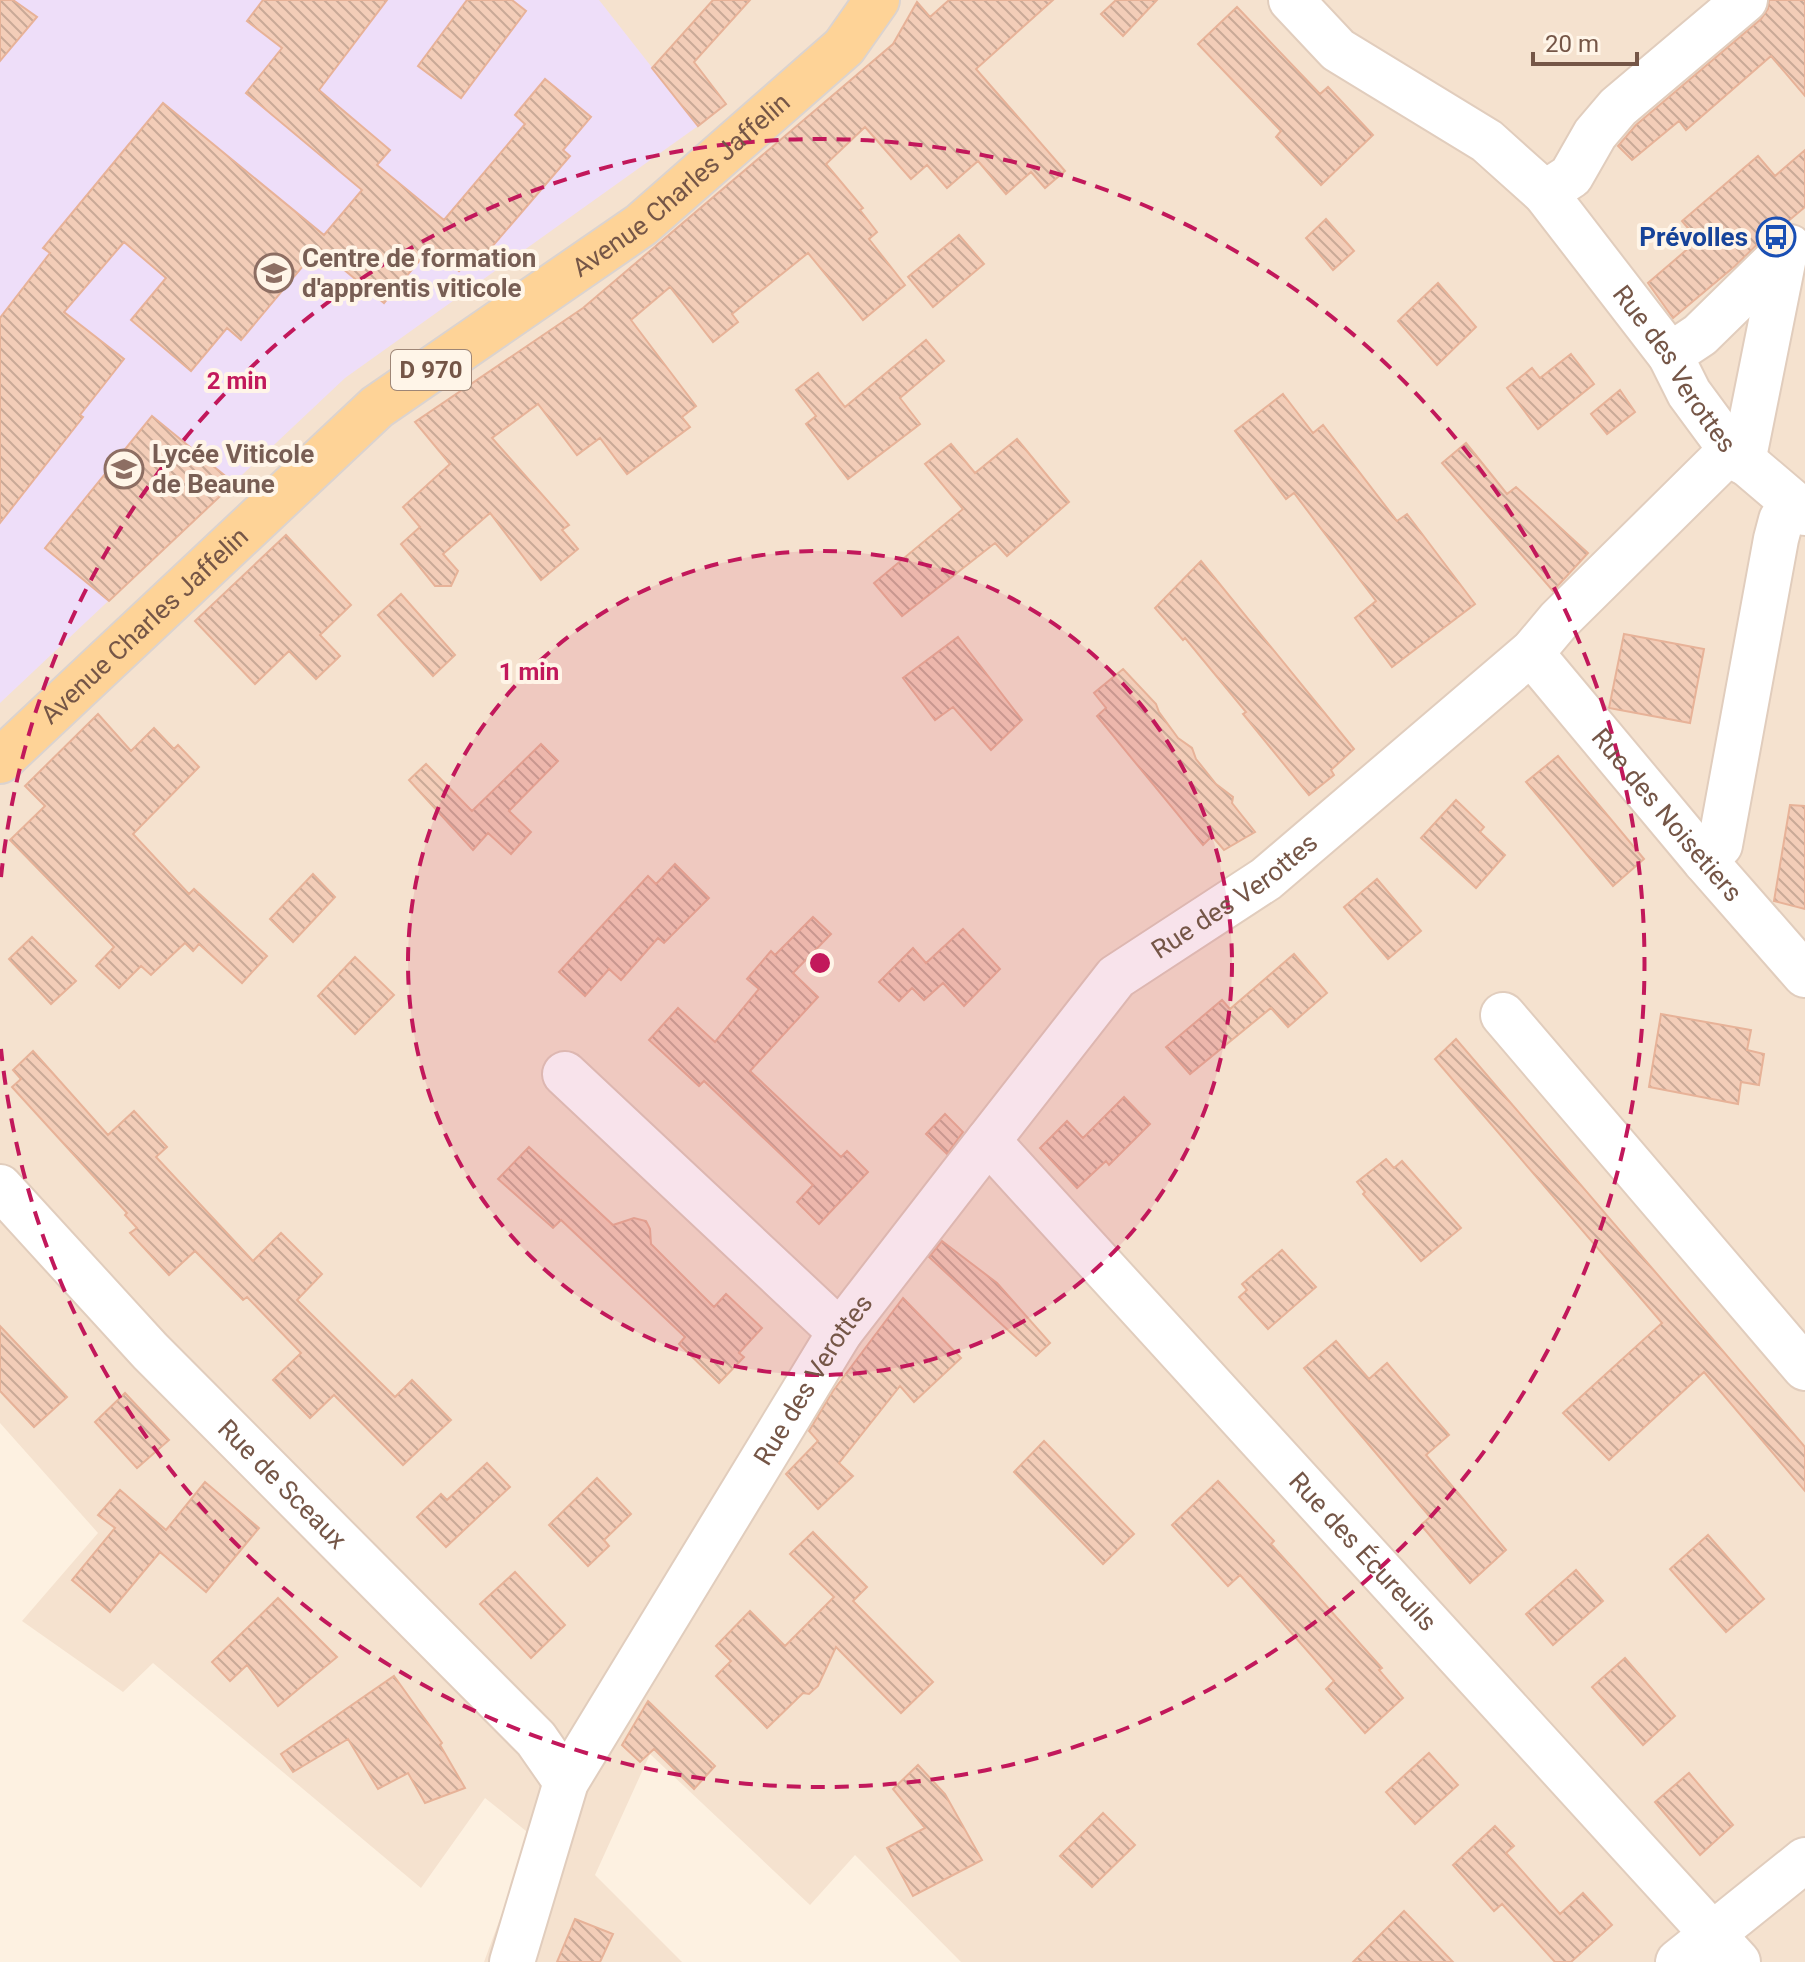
<svg xmlns="http://www.w3.org/2000/svg" width="1805" height="1962" font-family="Roboto,sans-serif">
<style>
.residential{fill:#f5e2cf}
.education{fill:#eedef9}
.building{fill:url(#building-back-hatch);stroke:#e7b298;stroke-width:2}
.lines{fill:none;stroke-linecap:round;stroke-linejoin:round}
.minor-casing{stroke:#e1cdbd;stroke-width:48}
.major-casing{stroke:#dbd3cf;stroke-width:48}
.minor{stroke:#fff;stroke-width:44}
.major{stroke:#fed397;stroke-width:44}
.ring{fill:none;stroke:#c2185b;stroke-width:4;stroke-dasharray:14 10}
.labels{text-anchor:middle;stroke-width:8;stroke-linejoin:round;paint-order:stroke}
.shield{fill:#fff5e8;stroke:#9e8677;stroke-width:2}
.shield-label{font-size:24px;font-weight:bold;fill:#755647}
.street-label{font-size:26px;fill:#755647;stroke:#fff5e8}
.transit-label{font-size:26px;font-weight:bold;fill:#164399;stroke:#fff5e8;text-anchor:end}
.education-label{font-size:26px;font-weight:bold;fill:#785e54;stroke:#fff5e8;text-anchor:start}
.centre{fill:#c2185b;stroke:#fff5e8;stroke-width:4}
.ring-label{font-size:24px;text-anchor:middle;font-weight:bold;fill:#c2185b;stroke:#fff5e8;stroke-width:8;stroke-linejoin:round;paint-order:stroke}
</style>
<defs>
<pattern id="building-back-hatch" width="6" height="6" patternUnits="userSpaceOnUse" patternTransform="scale(2)"><rect width="6" height="6" fill="#f3cdb8"/><path d="M-1 5l2 2M0 0l6 6M5-1l2 2" fill="none" stroke="#c9a997"/></pattern>
</defs>
<rect width="100%" height="100%" fill="#fdf1e1"/>
<!-- residential -->
<path class="residential" d="M0,0H1805V1962H961L855,1855L810,1905L650,1754L595,1875L682,1962H484L531,1835L485,1798L421,1888L153,1663L123,1692L22,1621L98,1533L0,1423Z"/>
<!-- education -->
<path class="education" d="M0,0H599L698,126L345,378L0,703Z"/>
<!-- building -->
<path class="building" d="M0,0H13L37,17L0,61Z
M263,0H387L319,90L390,150L377,165L444,220L525,124L515,115L545,79L591,117L563,150L570,156L478,263L472,257L459,271L431,247L384,303L318,248L241,340L227,328L191,371L131,320L166,278L124,242L64,312L124,359L80,415L83,417L0,523V318L50,253L43,248L163,103L324,235L362,190L246,93L282,48L247,21Z
M467,0H512L526,11L461,98L418,66Z
M713,0H750L694,62L726,104L698,126L652,68Z
M949,0H1053L976,69L1065,171L1045,188L1031,172L1006,194L978,161L947,188L927,165L911,179L865,127L826,164L863,208L860,210L877,232L869,239L905,285L863,320L808,253L732,314L738,322L713,342L670,287L631,320L696,406L682,417L690,427L627,474L600,438L577,455L538,404L492,438L569,525L562,530L578,549L541,580L490,513L443,554L458,571L451,586H435L401,544L420,527L403,507L450,464L415,422L583,308L893,44L917,2L930,17Z
M1116,0H1157L1123,36L1101,14Z
M1769,0H1805V96L1771,56L1686,130L1679,121L1632,160L1618,146L1636,125L1761,19L1768,9Z
M1237,7L1320,94L1328,87L1373,135L1321,185L1276,137L1281,131L1198,44Z
M1805,150V207L1786,223L1773,229L1735,266L1673,318L1648,283L1698,240L1682,221L1758,156L1775,176Z
M1326,219L1354,251L1333,270L1306,238Z
M959,235L984,264L933,307L908,277Z
M1438,283L1476,327L1437,365L1398,321Z
M926,340L944,361L900,398L920,424L848,479L806,424L816,416L796,390L818,373L845,407Z
M1571,354L1594,384L1538,429L1507,388L1532,368L1540,378Z
M1620,390L1635,412L1607,434L1591,414Z
M1283,394L1313,433L1323,425L1397,521L1407,514L1475,604L1392,667L1355,618L1376,601L1294,493L1286,499L1235,431Z
M152,416L234,483L109,601L45,548Z
M1017,439L1069,502L1007,556L995,543L902,616L874,583L963,509L925,464L951,444L975,473Z
M1466,443L1507,494L1516,487L1588,553L1553,591L1442,463Z
M286,535L351,605L320,635L340,656L316,679L289,651L255,684L195,621Z
M1201,561L1354,749L1331,770L1334,775L1309,795L1243,714L1246,712L1185,638L1183,640L1155,608Z
M401,594L455,655L433,676L378,615Z
M1624,634L1704,649L1690,723L1609,708Z
M958,637L1022,720L991,750L953,707L935,720L903,678Z
M1123,669L1156,704L1159,712L1178,738L1192,748L1196,759L1216,784L1233,797L1232,803L1255,832L1224,850L1212,836L1203,845L1097,716L1106,708L1094,693Z
M98,714L131,751L154,728L174,749L178,745L199,767L133,834L189,894L194,889L267,956L242,983L199,944L193,951L185,943L151,975L141,966L119,988L96,966L114,947L10,840L45,806L25,786Z
M541,744L558,761L509,811L531,832L511,854L488,833L473,850L409,780L426,764L472,811Z
M1558,756L1644,859L1613,886L1526,782Z
M1456,800L1484,827L1480,832L1505,855L1476,888L1421,838Z
M1790,805L1805,806V909L1774,901Z
M675,864L709,898L664,943L658,938L621,980L609,969L585,996L559,972L648,876L656,884Z
M313,874L335,897L293,942L270,919Z
M1377,879L1421,931L1388,959L1344,907Z
M813,917L831,934L793,973L818,997L750,1071L841,1157L847,1151L868,1172L819,1224L797,1202L813,1185L704,1081L699,1086L649,1040L678,1008L715,1042L759,989L747,979L771,951L775,955Z
M963,929L1000,969L964,1006L943,983L924,1000L912,988L899,1001L879,982L913,948L926,963Z
M32,937L76,981L51,1004L9,959Z
M1294,954L1327,993L1288,1027L1271,1008L1190,1074L1166,1047L1222,1000L1230,1009Z
M355,957L394,995L355,1034L318,996Z
M1661,1014L1751,1030L1747,1050L1764,1054L1759,1085L1741,1082L1738,1104L1649,1087Z
M1456,1039L1805,1447V1491L1704,1372L1609,1460L1563,1413L1662,1323L1435,1059Z
M33,1051L108,1135L134,1111L167,1147L156,1157L253,1261L281,1233L322,1274L297,1300L395,1397L412,1380L451,1420L403,1465L334,1395L310,1418L273,1380L301,1353L247,1297L243,1300L195,1251L169,1275L130,1233L137,1228L125,1215L127,1213L12,1087L21,1079L13,1070Z
M1124,1097L1150,1124L1109,1165L1106,1161L1077,1188L1040,1148L1067,1121L1083,1138Z
M945,1114L963,1132L947,1154L926,1134Z
M529,1147L613,1225L634,1218L646,1221L650,1229L651,1244L714,1307L726,1294L762,1328L739,1353L744,1357L719,1383L679,1344L685,1337L561,1220L553,1228L498,1179Z
M1386,1159L1394,1168L1402,1161L1461,1228L1421,1261L1363,1194L1365,1192L1357,1182Z
M942,1241L997,1283L1050,1343L1036,1356L929,1257Z
M1282,1250L1316,1287L1268,1329L1239,1297L1247,1290L1242,1284Z
M903,1298L961,1358L914,1402L900,1386L839,1463L853,1476L818,1509L786,1474L818,1441L809,1431L833,1391Z
M0,1326L67,1397L34,1427L0,1391Z
M1336,1341L1369,1379L1387,1363L1449,1435L1426,1455L1506,1550L1470,1583L1421,1525L1430,1517L1304,1368Z
M125,1393L169,1440L137,1468L95,1422Z
M1044,1441L1134,1534L1103,1564L1014,1472Z
M487,1463L510,1487L446,1547L417,1517L441,1494L447,1500Z
M597,1478L631,1514L604,1540L609,1546L588,1566L549,1525Z
M1218,1481L1274,1541L1271,1544L1382,1668L1379,1670L1403,1698L1365,1733L1326,1689L1334,1681L1240,1575L1228,1586L1172,1525Z
M205,1482L259,1528L206,1592L160,1552L110,1612L72,1580L115,1528L98,1515L120,1490L166,1530Z
M813,1532L867,1587L853,1601L933,1682L901,1713L836,1647L818,1686L809,1694L803,1693L767,1728L716,1676L731,1661L716,1646L750,1611L785,1646L834,1597L790,1554Z
M1708,1535L1764,1599L1726,1632L1670,1569Z
M1576,1570L1603,1601L1553,1645L1526,1614Z
M515,1572L565,1625L531,1658L480,1604Z
M278,1598L337,1657L278,1706L247,1665L230,1681L212,1662Z
M1625,1658L1675,1716L1643,1745L1592,1687Z
M394,1676L442,1743L440,1745L465,1788L425,1803L408,1773L378,1789L348,1739L293,1772L281,1754Z
M648,1701L715,1766L694,1789L654,1749L640,1762L622,1745Z
M1429,1753L1458,1785L1415,1824L1386,1792Z
M918,1765L945,1794L982,1860L913,1896L887,1848L925,1828L893,1789Z
M1689,1773L1733,1825L1700,1855L1655,1802Z
M1103,1813L1135,1845L1092,1887L1060,1856Z
M1495,1826L1514,1846L1506,1853L1560,1914L1583,1893L1612,1925L1571,1962H1555L1502,1904L1494,1911L1453,1865Z
M1404,1911L1453,1962H1353Z
M575,1919L613,1934L600,1962H557Z"/>
<g class="lines">
<!-- minor casing -->
<g class="minor-casing">
<g id="minor">
<path id="s1" d="M1291,0L1338,50L1487,141L1545,193L1670,355L1689,393L1731,450L1805,513"/>
<path d="M1545,193L1571,176L1595,134L1618,107L1745,0"/>
<path d="M1670,355L1700,335L1790,247"/>
<path d="M1743,462L1785,252"/>
<path id="s2" d="M1533,651L1542,666L1705,861L1805,975"/>
<path d="M1705,861L1720,845L1776,539L1781,520L1792,503"/>
<path d="M1503,1015L1805,1368"/>
<path d="M565,1074L840,1332"/>
<path id="s3" d="M988,1141L1738,1962"/>
<path id="s4" d="M0,1187L150,1351L536,1739L566,1782"/>
<path id="s5" d="M512,1962L566,1782L840,1332L977,1155L1116,977L1266,879L1533,651L1559,620L1731,450"/>
<path d="M1678,1962L1805,1860"/>
</g>
</g>
<!-- major casing -->
<g class="major-casing">
<g id="major">
<path id="s6" d="M0,761L377,407L641,225L844,47L877,0"/>
</g>
</g>
<!-- minor -->
<use href="#minor" class="minor"/>
<!-- major -->
<use href="#major" class="major"/>
</g>
<!-- distance rings -->
<circle cx="820" cy="963" r="412" fill="#c2185b" fill-opacity=".12"/>
<g class="ring">
<circle cx="820" cy="963" r="412"/>
<path d="M1 877A824 824 0 1 1 1 1049"/>
</g>
<!-- icons -->
<defs>
<g id="bus-ring" transform="scale(2)"><circle r="9.5" fill="#fff5e8" stroke="#1a4fb4" stroke-width="1.5"/><path d="M-5-6H5V4H4V6H2V4H-2V6H-4V4H-5ZM-3.5-4V0h7V-4ZM-3.5 1.2v1.5H-2V1.2ZM2 1.2v1.5H3.5V1.2Z" fill="#1a4fb4"/></g>
<g id="university-ring" transform="scale(2)"><circle r="9.5" fill="#fff5e8" stroke="#8d6e63" stroke-width="1.5"/><path d="M0-5L7-2L0 1L-7-2ZM-4 1L0 2.5L4 1V4Q0 6-4 4Z" fill="#8d6e63"/></g>
<g id="school-ring" transform="scale(2)"><circle r="9.5" fill="#fff5e8" stroke="#8d6e63" stroke-width="1.5"/><path d="M0-5L7-2L0 1L-7-2ZM-4 1L0 2.5L4 1V4Q0 6-4 4Z" fill="#8d6e63"/></g>
</defs>
<g fill-rule="evenodd">
<use href="#bus-ring" x="1776" y="237"/>
<use href="#university-ring" x="274" y="273"/>
<use href="#school-ring" x="124" y="469"/>
</g>
<g class="labels">
<!-- shield labels -->
<rect class="shield" x="391" y="350" width="80" height="40" rx="6"/>
<g class="shield-label">
<text x="431" y="378">D 970</text>
</g>
<!-- street labels -->
<g class="street-label">
<text dy="9" stroke="none"><textPath href="#s6" startOffset="894">Avenue Charles Jaffelin</textPath></text>
<text dy="9" stroke="none"><textPath href="#s1" startOffset="540">Rue des Verottes</textPath></text>
<text dy="9" stroke="none"><textPath href="#s6" startOffset="198">Avenue Charles Jaffelin</textPath></text>
<text dy="9" stroke="none"><textPath href="#s2" startOffset="212">Rue des Noisetiers</textPath></text>
<text dy="9" stroke="none"><textPath href="#s5" startOffset="1308">Rue des Verottes</textPath></text>
<text dy="9" stroke="none"><textPath href="#s5" startOffset="660">Rue des Verottes</textPath></text>
<text dy="9" stroke="none"><textPath href="#s4" startOffset="410">Rue de Sceaux</textPath></text>
<text dy="9" stroke="none"><textPath href="#s3" startOffset="556">Rue des Écureuils</textPath></text>
</g>
<!-- transit labels -->
<g class="transit-label">
<text x="1748" y="246">Prévolles</text>
</g>
<!-- education labels -->
<g class="education-label">
<text x="302" y="267">Centre de formation<tspan x="302" dy="30">d'apprentis viticole</tspan></text>
<text x="152" y="463">Lycée Viticole<tspan x="152" dy="30">de Beaune</tspan></text>
</g>
</g>
<circle cx="820" cy="963" r="12" class="centre"/>
<g class="ring-label">
<text x="237" y="389">2 min</text>
<text x="529" y="680">1 min</text>
</g>
<!-- scale -->
<path d="M1533 52v12h104v-12" fill="none" stroke="#755647" stroke-width="4"/>
<text x="1545" y="52" font-size="24" fill="#755647" stroke="#fff5e8" stroke-width="6" paint-order="stroke">20 m</text>
</svg>
